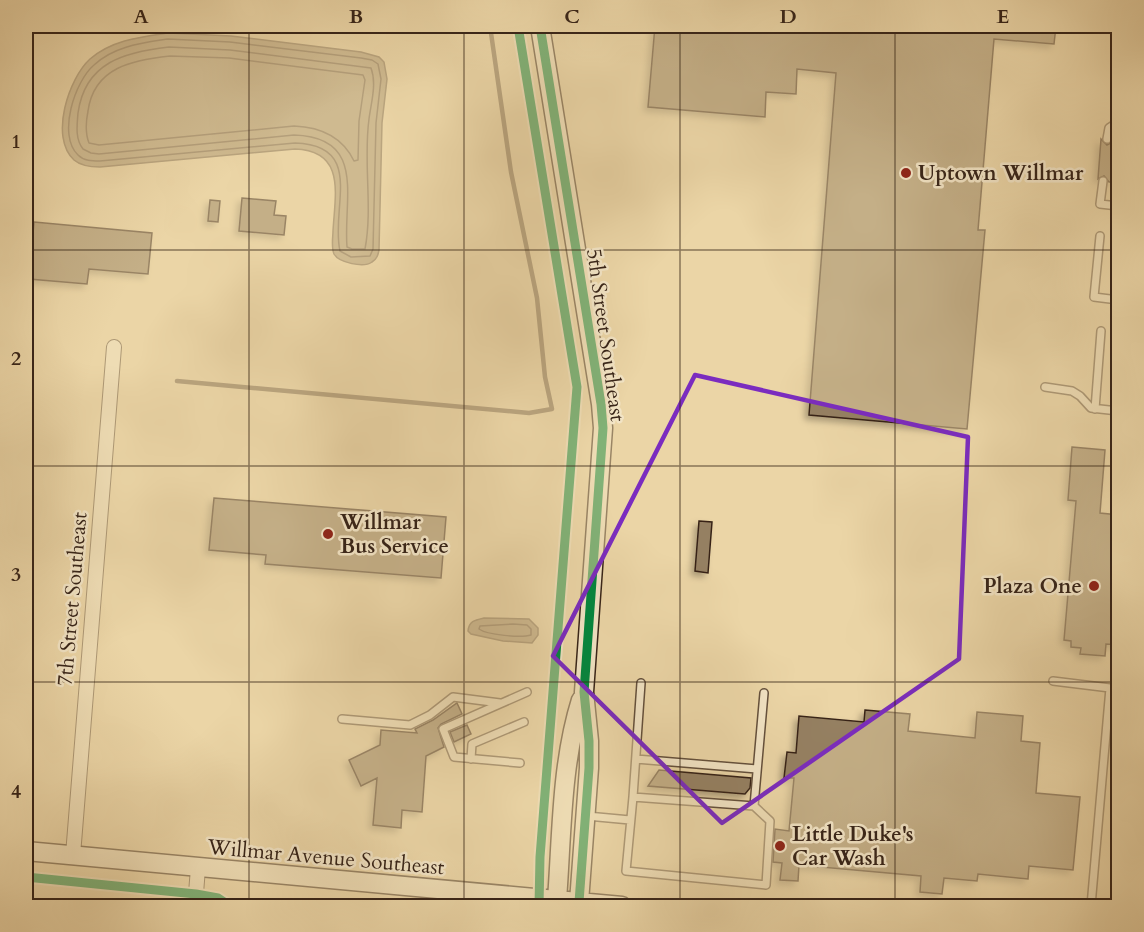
<svg xmlns="http://www.w3.org/2000/svg" width="1144" height="932" font-family="Cardo,serif">
<style>
.water{fill:#ae9976;stroke:#7e6a50;stroke-width:1.5}
.lines{fill:none;stroke-linecap:round;stroke-linejoin:round}
.shore{stroke:#725e47;stroke-width:1.5}
.stream{stroke:#7e6a50;stroke-width:4.5}
.building{fill:#958062;stroke:#372418;stroke-width:1.5;filter:url(#shadow)}
.lane-casing{stroke:#64503c;stroke-width:10}
.street-casing{stroke:#64503c;stroke-width:16}
.secondary-casing{stroke:#372418;stroke-width:21}
.lane{stroke:#f2e4c5;stroke-width:7}
.street{stroke:#f2e4c5;stroke-width:14}
.secondary{stroke:#f2e4c5;stroke-width:18}
.cycleway-casing{stroke:#f2e4c5;stroke-width:13}
.cycleway{stroke:#00873e;stroke-width:9}
.marked{fill:none;stroke:#7b2cbf;stroke-width:4.5;stroke-linejoin:round}
.grid{fill:none;stroke:#372418;stroke-width:1.5;stroke-opacity:0.55}
.poi-dot{fill:#8f2418;stroke:#f2e4c5;stroke-width:2}
.labels{text-anchor:middle;stroke-width:5;stroke-linejoin:round;paint-order:stroke}
.poi-label{font-size:21px;font-weight:bold;fill:#372418;stroke:#f2e4c5;text-anchor:start}
.street-label{font-size:21px;fill:#372418;stroke:#f2e4c5}
.neatline{fill:none;stroke:#372418;stroke-width:2}
.grid-label{font-size:20px;text-anchor:middle;font-weight:bold;fill:#372418}
</style>
<defs>
<filter id="shadow"><feDropShadow dx="-4" dy="4" stdDeviation="3" flood-color="#0004"/></filter>
</defs>
<rect width="100%" height="100%" fill="#ebd5a6"/>
<filter id="stains"><feTurbulence type="fractalNoise" baseFrequency=".00333" numOctaves="4"/><feColorMatrix values="0 0 0 0 .2 0 0 0 0 .09 0 0 0 0 .02 0 0 0 .5 -.17"/></filter>
<radialGradient id="worn" r=".72"><stop offset=".6" stop-color="#630" stop-opacity="0"/><stop offset="1" stop-color="#630" stop-opacity=".3"/></radialGradient>
<!-- water -->
<path class="water" d="M168,33L231,36L361,52L379,57L384,62L387,79L382,123L379,250C378,255 377,259 372,262C364,268 339,263 334,254C331,247 333,237 333,231C335,194 346,151 295,149L100,167C91,167 81,166 74,160C49,137 69,78 90,59C112,40 140,37 168,33Z
M484,618L529,619L538,628V635L532,643L503,641L471,634L468,631C469,621 475,620 484,618Z"/>
<g class="lines">
<!-- shore -->
<path class="shore" d="M168,39L230,42L361,58L372,60L378,64L381,79L376,123L373,249L370,256L351,257L340,251C330,209 366,145 295,143L100,161C92,161 84,161 78,155C57,135 75,81 94,65C114,46 142,43 168,39Z
M169,47L230,50L371,68C377,84 371,103 369,119C363,162 373,207 365,249H352L347,247C343,199 367,137 294,135L99,154L91,153L83,149C75,139 77,125 78,113C85,62 125,52 169,47Z
M170,56L229,58L363,75L365,80L359,121L358,160L354,161C342,136 320,127 294,126L99,145L89,143C85,133 86,121 88,111C94,67 133,60 170,56Z
M513,624L527,625L531,629V635C521,638 487,635 479,629L480,626Z"/>
<!-- stream -->
<path class="stream" d="M177,381L529,413L552,409L545,377L537,298L511,172L490,26"/>
</g>
<!-- building -->
<path class="building" d="M655,26H1056L1054,44L994,39L978,230H985L967,429L809,415L836,73L797,69L796,94L766,92L765,117L648,107Z
M1101,139L1107,145L1111,143L1113,140H1119V173L1112,172L1111,182H1109L1104,176L1098,179Z
M242,198L276,201L274,215L286,216L284,235L239,231Z
M210,200L220,201L218,222L208,221Z
M34,222L152,233L148,274L89,269L87,284L29,279Z
M1072,447L1105,450L1100,513L1119,515V645L1106,644L1105,656L1080,654L1081,648L1071,647V641L1064,640L1076,501L1068,500Z
M214,498L446,517L441,578L265,564L266,555L209,550Z
M699,521L712,522L708,573L695,571Z
M457,703L462,714L441,724L438,728L444,747L426,756L422,812L402,810L401,828L373,825L377,778L361,786L349,760L380,745L381,730L417,733L415,729L433,720Z
M865,710L910,714L908,731L975,738L977,712L1023,716L1021,741L1040,743L1036,793L1080,797L1073,870L1029,866L1028,879L978,874L977,881L944,878L942,894L920,892L921,876L799,865L798,881L780,880L782,863L773,862L775,829L789,831L794,778H784L787,752L796,753L799,716L864,722Z
M467,725L471,734L454,742L450,732Z
M659,770L751,778L750,788L745,794L648,786Z"/>
<g class="lines">
<!-- lane casing -->
<g class="lane-casing">
<path id="lane" d="M1107,139L1109,128L1118,122
M1103,181L1100,204L1118,206
M1100,236L1094,297L1118,300
M1045,387L1072,391L1080,396L1091,408L1118,411
M1095,409L1101,331
M1053,681L1118,689
M641,683L633,797L754,806L764,693
M342,719L410,725L430,715L453,697L500,703
M471,759L472,744L524,722
M636,759L757,769
M520,763L454,757L443,729L527,692
M633,797L626,871L766,885L770,821L754,806
M587,816L630,820
M1091,906L1110,688"/>
</g>
<!-- street casing -->
<g class="street-casing">
<path id="street" d="M73,855L114,347
M195,906L198,868"/>
</g>
<!-- secondary casing -->
<g class="secondary-casing">
<path id="secondary" d="M540,26L601,404L603,428L584,692L589,741V768L579,902
M26,851L622,906
M557,900C562,833 561,764 581,700"/>
</g>
<!-- lane -->
<use href="#lane" class="lane"/>
<!-- street -->
<use href="#street" class="street"/>
<!-- secondary -->
<use href="#secondary" class="secondary"/>
<!-- cycleway casing -->
<g class="cycleway-casing">
<path id="cycleway" d="M518,26L577,387L540,857L539,906
M540,26L601,404L603,428L584,692L589,741V768L579,902
M26,877L196,894L218,898L230,906"/>
</g>
<!-- cycleway -->
<use href="#cycleway" class="cycleway"/>
</g>
<!-- marked area -->
<path d="M0 0H1144V932H0ZM695,375L968,437L959,659L722,823L553,656Z" fill="#ebd5a6" fill-opacity=".55" fill-rule="evenodd"/>
<path class="marked" d="M695,375L968,437L959,659L722,823L553,656Z"/>
<!-- grid -->
<path class="grid" d="M249,26V906M464,26V906M680,26V906M895,26V906M26,250H1118M26,466H1118M26,682H1118"/>
<!-- markers -->
<g class="poi-dot">
<circle cx="906" cy="173" r="6"/>
<circle cx="328" cy="534" r="6"/>
<circle cx="1094" cy="586" r="6"/>
<circle cx="780" cy="846" r="6"/>
</g>
<g class="labels">
<!-- poi labels -->
<g class="poi-label">
<text x="918" y="180">Uptown Willmar</text>
<text x="340" y="529">Willmar<tspan x="340" dy="24">Bus Service</tspan></text>
<text x="1082" y="593" text-anchor="end">Plaza One</text>
<text x="792" y="841">Little Duke's<tspan x="792" dy="24">Car Wash</tspan></text>
</g>
<!-- street labels -->
<g class="street-label">
<text transform="translate(606 335) rotate(82)" y="7">5th Street Southeast</text>
<text transform="translate(72 599) rotate(-85)" y="7">7th Street Southeast</text>
<text transform="translate(326 857) rotate(5)" y="7">Willmar Avenue Southeast</text>
</g>
</g>
<!-- margin -->
<rect width="1144" height="932" fill="none" stroke="#ebd5a6" stroke-width="66"/>
<rect x="33" y="33" width="1078" height="866" class="neatline"/>
<g class="grid-label">
<text x="141" y="23">A</text>
<text x="356" y="23">B</text>
<text x="572" y="23">C</text>
<text x="788" y="23">D</text>
<text x="1003" y="23">E</text>
<text x="16" y="148">1</text>
<text x="16" y="365">2</text>
<text x="16" y="581">3</text>
<text x="16" y="798">4</text>
</g>
<rect width="100%" height="100%" filter="url(#stains)"/>
<rect width="100%" height="100%" fill="url(#worn)"/>
</svg>
